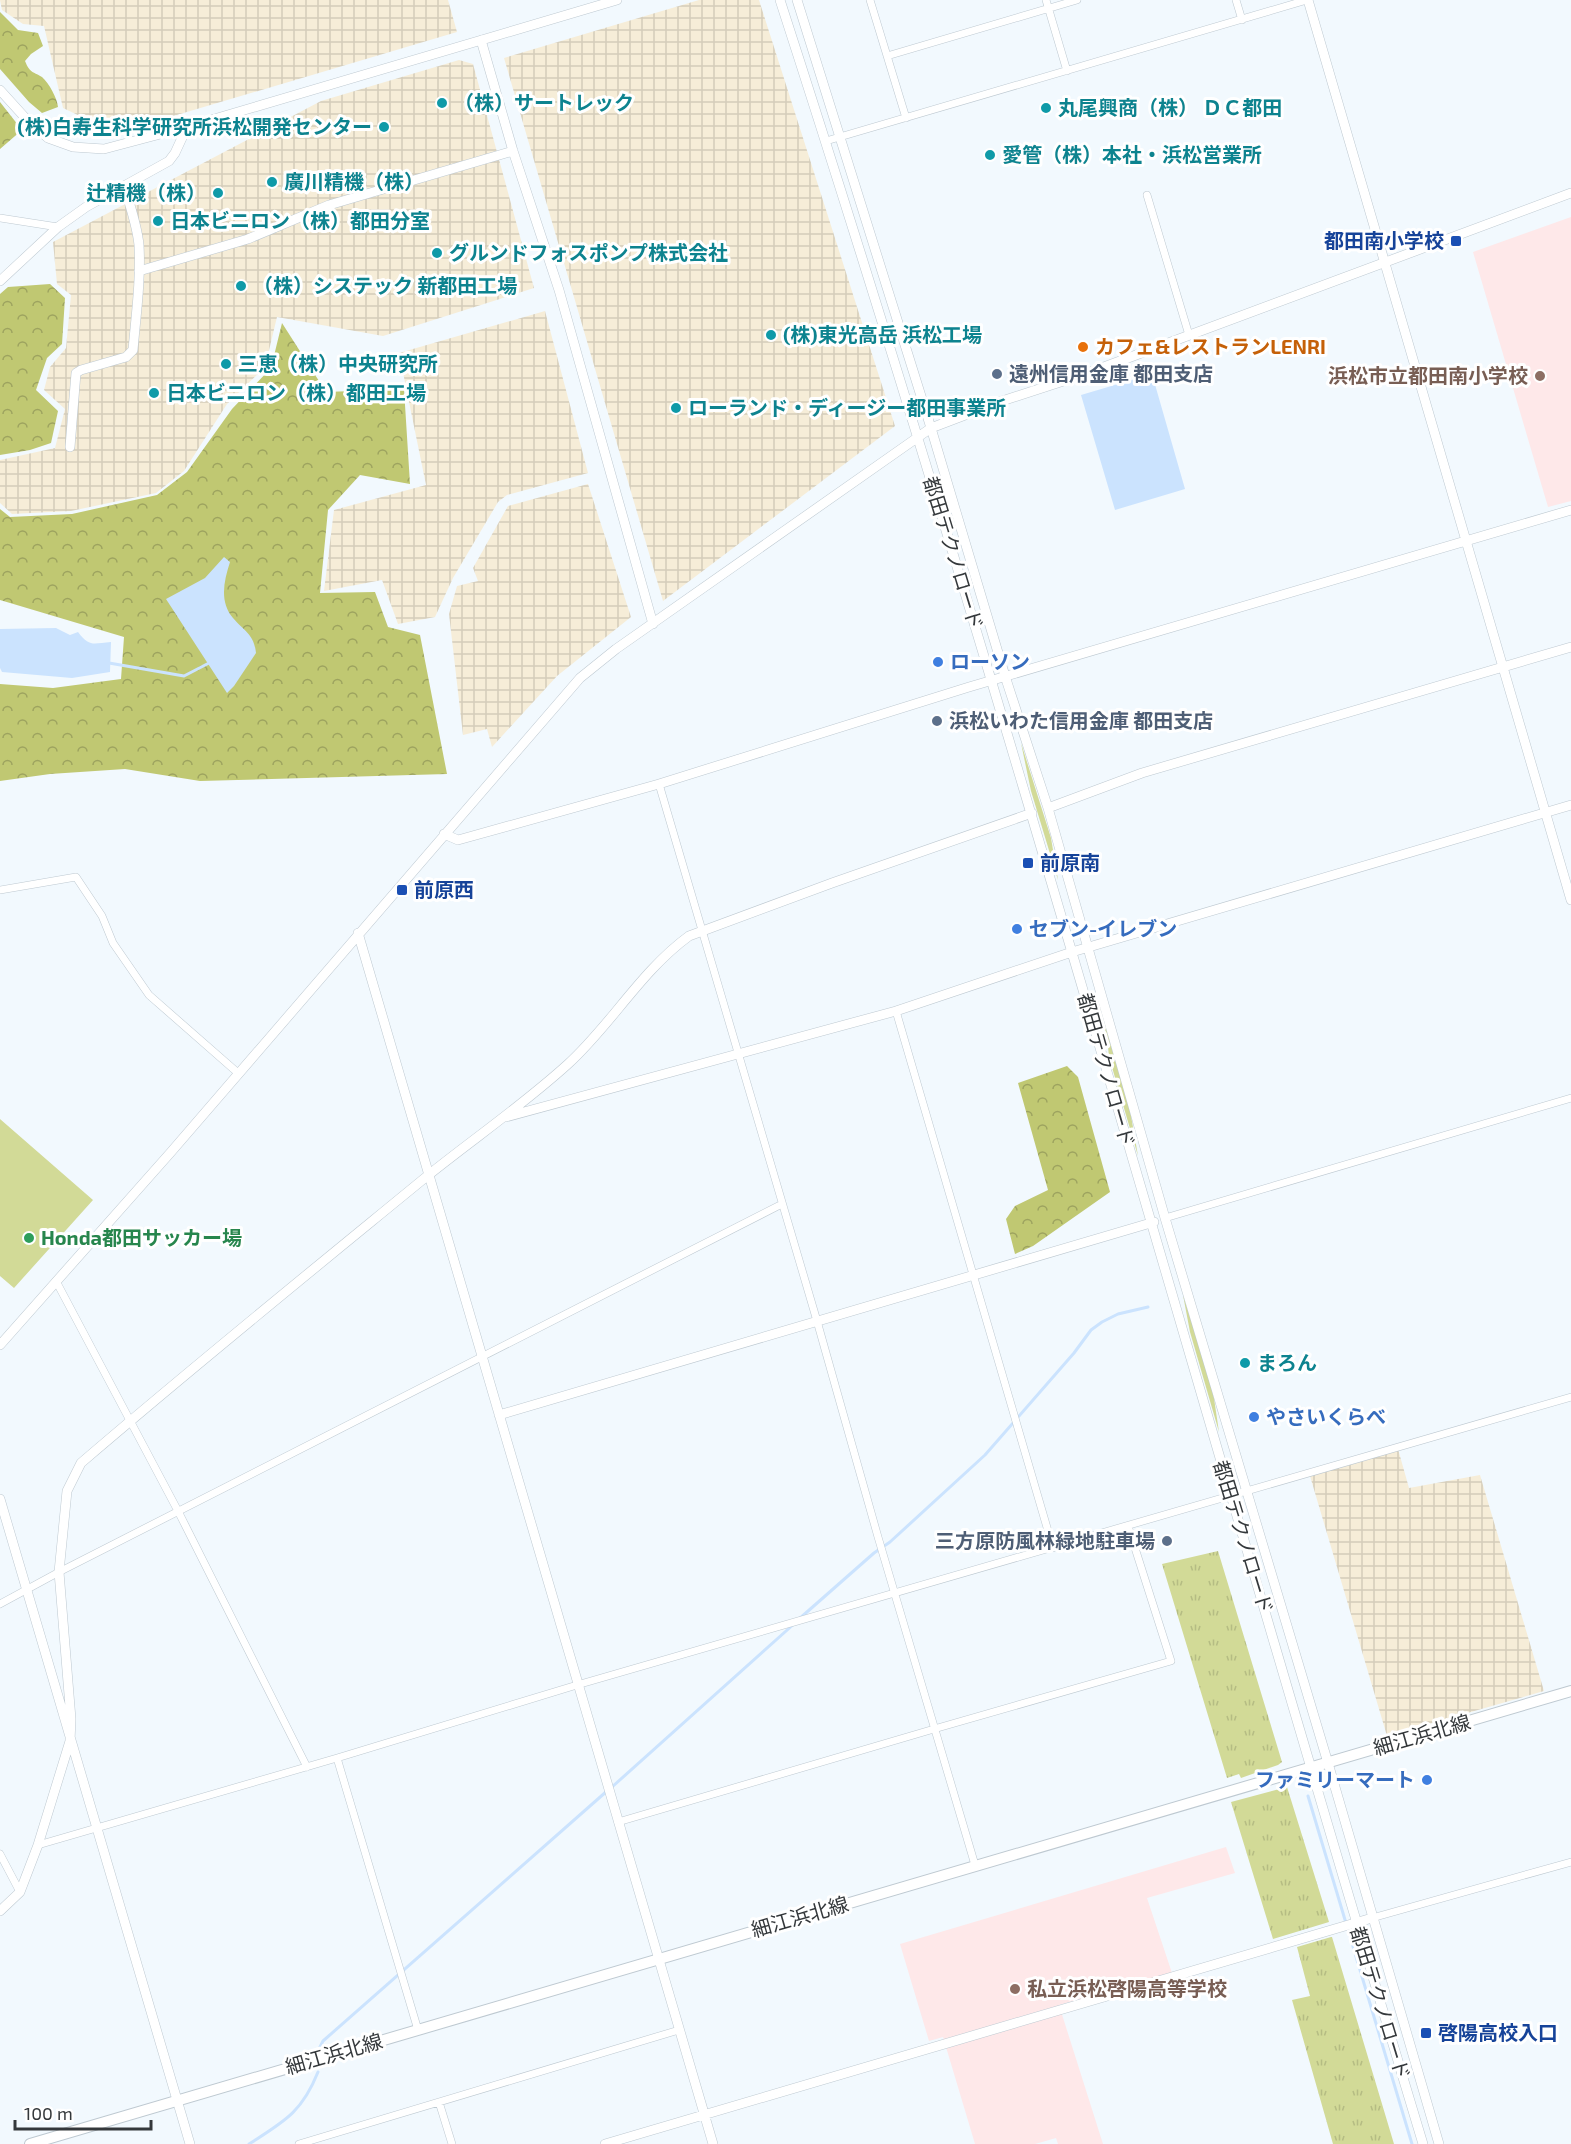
<svg xmlns="http://www.w3.org/2000/svg" width="1571" height="2144" font-family="'Exo 2','Noto Sans JP',sans-serif">
<style>
.industrial{fill:url(#industrial-grid)}
.education{fill:#fee8e9}
.green{fill:#d2da97}
.forest{fill:url(#forest-crowns)}
.park{fill:url(#park-tufts)}
.water{fill:#cbe3fe}
.lines{fill:none;stroke-linecap:round;stroke-linejoin:round}
.stream{stroke:#cbe3fe;stroke-width:3}
.minor-casing{stroke:#bec9d1;stroke-width:8}
.tertiary-casing{stroke:#bec9d1;stroke-width:10}
.secondary-casing{stroke:#bec9d1;stroke-width:12}
.minor{stroke:#fff;stroke-width:7}
.tertiary{stroke:#fff;stroke-width:9}
.secondary{stroke:#fff;stroke-width:10}
.culture-dot{fill:#0f9aa8;stroke:#fff;stroke-width:2}
.transit-dot{fill:#1a4fb4;stroke:#fff;stroke-width:2}
.food-dot{fill:#e8710a;stroke:#fff;stroke-width:2}
.service-dot{fill:#5c6f8a;stroke:#fff;stroke-width:2}
.education-dot{fill:#8d6e63;stroke:#fff;stroke-width:2}
.shop-dot{fill:#3f7fe0;stroke:#fff;stroke-width:2}
.leisure-dot{fill:#2e9e5b;stroke:#fff;stroke-width:2}
.labels{text-anchor:middle;stroke-width:6;stroke-linejoin:round;paint-order:stroke}
.culture-label{font-size:20px;font-weight:bold;fill:#0d838f;stroke:#fff;text-anchor:start}
.transit-label{font-size:20px;font-weight:bold;fill:#164399;stroke:#fff;text-anchor:start}
.food-label{font-size:20px;font-weight:bold;fill:#c56008;stroke:#fff;text-anchor:start}
.service-label{font-size:20px;font-weight:bold;fill:#4e5e75;stroke:#fff;text-anchor:start}
.education-label{font-size:20px;font-weight:bold;fill:#785e54;stroke:#fff;text-anchor:end}
.street-label{font-size:20px;fill:#34383b;stroke:#fff}
.shop-label{font-size:20px;font-weight:bold;fill:#366cbe;stroke:#fff;text-anchor:start}
.leisure-label{font-size:20px;font-weight:bold;fill:#27864d;stroke:#fff;text-anchor:start}
</style>
<defs>
<pattern id="industrial-grid" width="8" height="8" patternUnits="userSpaceOnUse" patternTransform="scale(1.5)"><rect width="8" height="8" fill="#f6edd8"/><path d="M0 4h8M4 0v8" fill="none" stroke="#d4ccba"/></pattern>
<pattern id="forest-crowns" width="20" height="18" patternUnits="userSpaceOnUse" patternTransform="scale(1.5)"><rect width="20" height="18" fill="#c0c872"/><path d="M2 6a3 3 0 1 1 6 0M12 15a3 3 0 1 1 6 0" fill="none" stroke="#9da35f"/></pattern>
<pattern id="park-tufts" width="24" height="20" patternUnits="userSpaceOnUse" patternTransform="scale(1.5)"><rect width="24" height="20" fill="#d2da97"/><path d="M3 7l-1-3M5 7V3M7 7l1-3M15 17l-1-3M17 17v-4M19 17l1-3" fill="none" stroke="#b5bc83"/></pattern>
</defs>
<rect width="100%" height="100%" fill="#f2f9fe"/>
<!-- industrial -->
<path class="industrial" d="M0,0H448L457,32L116,133L63,108L44,26L23,24L2,10Z
M699,0H759L895,426L663,601L504,58Z
M459,60L473,64L534,288L383,336L277,317L265,367L227,404L184,471L156,493L71,511L12,514L0,503V460L55,448L65,409L44,390L50,367L66,348L71,295L57,284L53,242L321,101Z
M545,311L588,473L507,495L498,502L453,578L435,617L398,624L382,580L324,591L334,510L426,485L399,353Z
M588,484L631,617L557,676L492,747L487,729L463,735L449,614L457,586L478,581L473,568L508,506Z
M1398,1449L1409,1488L1480,1475L1544,1691L1387,1736L1310,1476Z"/>
<!-- education -->
<path class="education" d="M1571,217V501L1548,507L1473,252Z
M1226,1847L1235,1873L1147,1898L1172,1973L1059,2005L1103,2144H1058L1056,2138L1035,2144H975L943,2037L929,2041L900,1944Z"/>
<!-- green -->
<path class="green" d="M1021,743L1051,838L1058,880L1031,791Z
M1098,1001L1130,1110L1138,1156L1109,1057L1107,1037Z
M0,1119L93,1200L14,1288L0,1276Z
M1183,1295L1212,1385L1219,1432L1190,1332Z"/>
<!-- forest -->
<path class="forest" d="M0,12L18,30L38,33L43,46L31,54L25,61C30,73 32,71 42,77C49,83 57,98 58,107L42,113L29,102L0,69Z
M0,102L22,130L0,149Z
M50,284L65,298L62,344L47,358L36,390L58,411L51,443L30,450L0,455V294L8,287Z
M282,323L326,392L404,389L410,484L360,475L328,510L320,593L375,592L388,627L420,635L447,774L200,781L125,769L50,774L0,781V684L53,688L121,679L124,637L0,600V509L10,517L72,514L157,495L187,472L232,409L271,368Z
M1067,1066L1078,1077L1110,1192L1033,1246L1015,1254L1006,1219L1015,1206L1048,1190L1018,1083Z"/>
<!-- park -->
<path class="park" d="M1218,1551L1282,1762L1278,1765L1241,1778L1239,1774L1227,1778L1162,1564Z
M1287,1787L1329,1922L1273,1939L1231,1802Z
M1331,1937H1332L1394,2144H1333L1292,2000L1310,1996L1297,1947Z"/>
<!-- water -->
<path class="water" d="M1152,374L1185,489L1115,510L1081,395Z
M224,557L230,562C224,581 219,601 233,618C244,631 254,634 256,653L234,686L227,693L166,599L205,578Z
M56,628L70,635L78,632C90,648 94,643 111,642L110,672L72,678L2,672L0,668V629Z"/>
<g class="lines">
<!-- stream -->
<path class="stream" d="M109,663L184,676L209,663
M799,1619L874,1553L890,1542L985,1455L1074,1353L1091,1330L1102,1322L1118,1314L1148,1307
M612,1787L795,1623
M1308,1796L1412,2144
M320,2047L323,2041L607,1791
M249,2144C285,2121 302,2112 318,2072"/>
<!-- minor casing -->
<g class="minor-casing">
<path id="minor" d="M870,0L906,118
M1046,0L1067,71
M1236,0L1242,20
M887,56L1077,0
M826,141L1307,0
M1147,195L1189,335
M0,218L58,227
M659,784L817,1321L878,1537L975,1865
M0,890L76,877L102,916L113,943L149,995L238,1073
M896,1011L1053,1548
M1165,1218L1571,1098
M56,1281L178,1511L307,1767
M0,1604L59,1572L782,1204
M337,1758L418,2030
M618,1822L934,1729L1171,1661L1128,1526
M38,1845L337,1758L577,1685L1571,1397
M0,1854L20,1892
M1372,1918L1571,1862
M439,2102L452,2144
M299,2144L679,2030"/>
</g>
<!-- tertiary casing -->
<g class="tertiary-casing">
<path id="tertiary" d="M780,0C1010,710 1207,1430 1423,2144
M797,0L931,428L1005,676L1048,808L1165,1218L1328,1763L1439,2144
M1308,0L1571,900
M481,40L513,151L559,290L653,624
M0,90L29,122L48,138L73,147L104,149L187,127L617,0
M139,271L248,239L329,205L513,151
M0,281L58,227L86,207L169,161L175,153L187,127
M70,447L76,373L81,370L126,357L133,350C136,315 141,280 139,245C137,225 130,205 124,186
M1048,808L1142,773L1571,647
M444,834L458,840L659,784L969,687L1571,510
M358,933L713,2144
M506,1117L896,1011L1072,952L1571,805
M0,1345L171,1152L580,678L616,649L931,428L1002,401L1085,374L1571,193
M499,1415L1154,1222
M0,1499L190,2144
M0,1911L20,1892L38,1845L70,1741L71,1719L59,1572L67,1491L81,1463C194,1366 310,1272 426,1177C473,1139 523,1105 568,1064C611,1025 641,971 689,936L832,883L1032,813
M605,2144L1372,1918"/>
</g>
<!-- secondary casing -->
<g class="secondary-casing">
<path id="secondary" d="M30,2144L1571,1691"/>
</g>
<!-- minor -->
<use href="#minor" class="minor"/>
<!-- tertiary -->
<use href="#tertiary" class="tertiary"/>
<!-- secondary -->
<use href="#secondary" class="secondary"/>
</g>
<!-- markers -->
<g class="culture-dot">
<circle cx="442" cy="103" r="6"/>
<circle cx="1046" cy="108" r="6"/>
<circle cx="384" cy="127" r="6"/>
<circle cx="990" cy="155" r="6"/>
<circle cx="272" cy="182" r="6"/>
<circle cx="218" cy="193" r="6"/>
<circle cx="158" cy="221" r="6"/>
<circle cx="437" cy="253" r="6"/>
<circle cx="241" cy="286" r="6"/>
<circle cx="771" cy="335" r="6"/>
<circle cx="226" cy="364" r="6"/>
<circle cx="154" cy="393" r="6"/>
<circle cx="676" cy="408" r="6"/>
<circle cx="1245" cy="1363" r="6"/>
</g>
<g class="transit-dot">
<rect x="1450" y="235" width="12" height="12" rx="3"/>
<rect x="1022" y="857" width="12" height="12" rx="3"/>
<rect x="396" y="884" width="12" height="12" rx="3"/>
<rect x="1420" y="2027" width="12" height="12" rx="3"/>
</g>
<circle class="food-dot" cx="1083" cy="347" r="6"/>
<g class="service-dot">
<circle cx="997" cy="374" r="6"/>
<circle cx="937" cy="721" r="6"/>
<circle cx="1167" cy="1541" r="6"/>
</g>
<g class="education-dot">
<circle cx="1540" cy="376" r="6"/>
<circle cx="1015" cy="1989" r="6"/>
</g>
<g class="shop-dot">
<circle cx="938" cy="662" r="6"/>
<circle cx="1017" cy="929" r="6"/>
<circle cx="1254" cy="1417" r="6"/>
<circle cx="1427" cy="1780" r="6"/>
</g>
<circle class="leisure-dot" cx="29" cy="1238" r="6"/>
<g class="labels">
<!-- culture labels -->
<g class="culture-label">
<text x="454" y="110">（株）サートレック</text>
<text x="1058" y="115">丸尾興商（株） ＤＣ都田</text>
<text x="372" y="134" text-anchor="end">(株)白寿生科学研究所浜松開発センター</text>
<text x="1002" y="162">愛管（株）本社・浜松営業所</text>
<text x="284" y="189">廣川精機（株）</text>
<text x="206" y="200" text-anchor="end">辻精機（株）</text>
<text x="170" y="228">日本ビニロン（株）都田分室</text>
<text x="449" y="260">グルンドフォスポンプ株式会社</text>
<text x="253" y="293">（株）システック 新都田工場</text>
<text x="783" y="342">(株)東光高岳 浜松工場</text>
<text x="238" y="371">三恵（株）中央研究所</text>
<text x="166" y="400">日本ビニロン（株）都田工場</text>
<text x="688" y="415">ローランド・ディージー都田事業所</text>
<text x="1257" y="1370">まろん</text>
</g>
<!-- transit labels -->
<g class="transit-label">
<text x="1444" y="248" text-anchor="end">都田南小学校</text>
<text x="1040" y="870">前原南</text>
<text x="414" y="897">前原西</text>
<text x="1438" y="2040">啓陽高校入口</text>
</g>
<!-- food labels -->
<g class="food-label">
<text x="1095" y="354">カフェ&amp;レストランLENRI</text>
</g>
<!-- service labels -->
<g class="service-label">
<text x="1009" y="381">遠州信用金庫 都田支店</text>
<text x="949" y="728">浜松いわた信用金庫 都田支店</text>
<text x="1155" y="1548" text-anchor="end">三方原防風林緑地駐車場</text>
</g>
<!-- education labels -->
<g class="education-label">
<text x="1528" y="383">浜松市立都田南小学校</text>
<text x="1027" y="1996" text-anchor="start">私立浜松啓陽高等学校</text>
</g>
<!-- street labels -->
<g class="street-label">
<text transform="translate(953 553) rotate(73)" y="7">都田テクノロード</text>
<text transform="translate(1106 1070) rotate(74)" y="7">都田テクノロード</text>
<text transform="translate(1243 1537) rotate(73)" y="7">都田テクノロード</text>
<text transform="translate(1422 1735) rotate(-16)" y="7">細江浜北線</text>
<text transform="translate(800 1917) rotate(-16)" y="7">細江浜北線</text>
<text transform="translate(1380 2003) rotate(73)" y="7">都田テクノロード</text>
<text transform="translate(334 2054) rotate(-16)" y="7">細江浜北線</text>
</g>
<!-- shop labels -->
<g class="shop-label">
<text x="950" y="669">ローソン</text>
<text x="1029" y="936">セブン-イレブン</text>
<text x="1266" y="1424">やさいくらべ</text>
<text x="1415" y="1787" text-anchor="end">ファミリーマート</text>
</g>
<!-- leisure labels -->
<g class="leisure-label">
<text x="41" y="1245">Honda都田サッカー場</text>
</g>
</g>
<!-- scale -->
<path d="M15 2120v9h136v-9" fill="none" stroke="#34383b" stroke-width="3"/>
<text x="24" y="2120" font-size="18" fill="#34383b" stroke="#ffffff" stroke-width="4.5" paint-order="stroke">100 m</text>
</svg>
